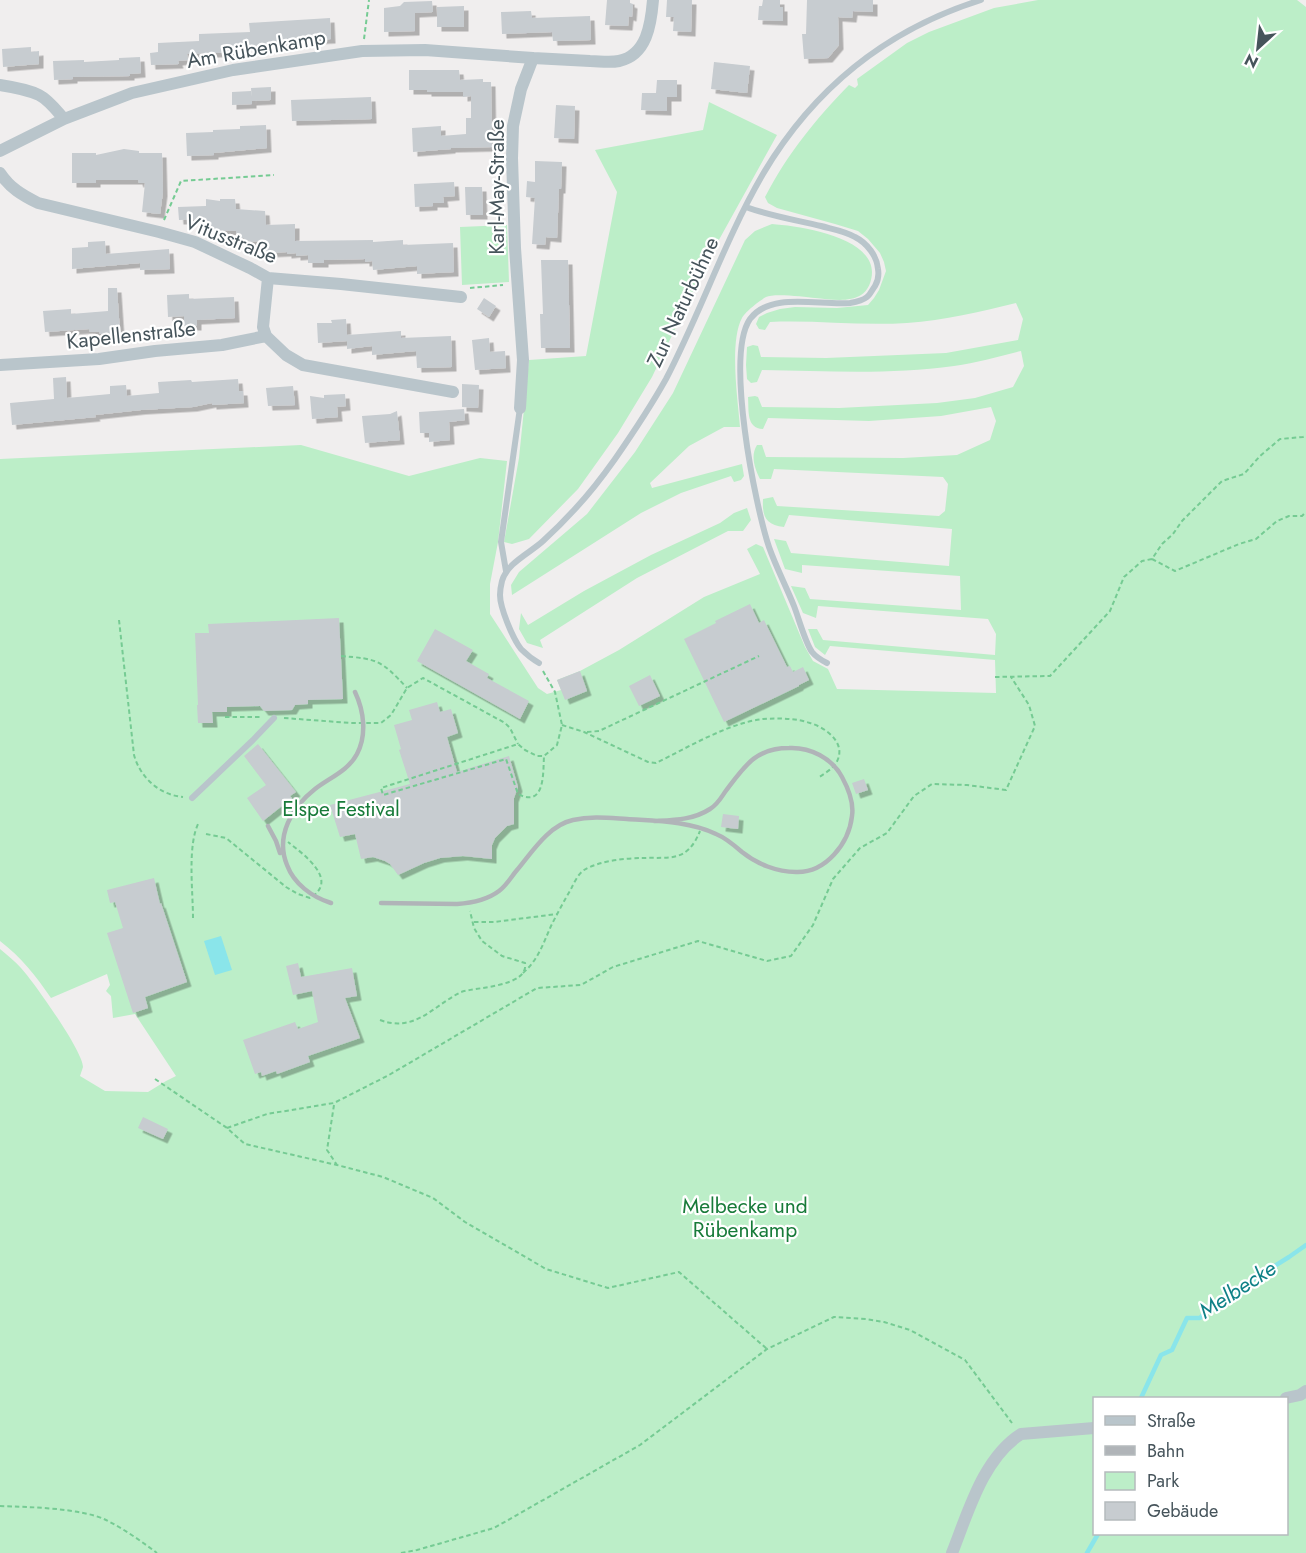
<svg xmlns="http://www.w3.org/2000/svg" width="1306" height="1553" font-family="Jost,sans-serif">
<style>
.green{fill:#bceec8;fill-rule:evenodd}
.water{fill:#8ae5ea}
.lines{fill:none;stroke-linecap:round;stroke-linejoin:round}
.stream{stroke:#8ae5ea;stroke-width:4.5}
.building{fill:#c7ccd0;filter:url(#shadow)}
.path{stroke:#75cb93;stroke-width:2;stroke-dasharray:4.5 3;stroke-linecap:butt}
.service{stroke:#b9c5cb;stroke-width:6}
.minor{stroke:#b9c5cb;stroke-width:12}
.rail{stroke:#b0b4b8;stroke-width:4.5}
.labels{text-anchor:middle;stroke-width:4.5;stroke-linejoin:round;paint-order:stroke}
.street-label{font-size:21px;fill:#46545b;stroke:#fff}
.park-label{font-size:21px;fill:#187b3a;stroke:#fff}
.water-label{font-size:22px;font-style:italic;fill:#0f8187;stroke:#fff}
</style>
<defs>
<filter id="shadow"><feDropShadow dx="4.5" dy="4.5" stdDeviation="0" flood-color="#0004"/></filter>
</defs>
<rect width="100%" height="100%" fill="#f0eeee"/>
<!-- green -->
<path class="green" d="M1038,0H1297L1306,7V1553H0V949C7,955 15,961 21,968C33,981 83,1051 83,1067C82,1070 81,1073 80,1076L105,1091L148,1092L166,1081L176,1076L135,1014L113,1018L111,996L106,991L110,985L107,974L51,998C36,976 21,957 0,941V459L301,445L409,476L480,458L507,461L498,542L490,584V614L538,688L547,694L561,690L557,680L580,671L619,650L704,597L760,574L747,549L756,544L763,547L805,647L813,661L828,669L837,689L996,693L995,660L830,646L825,655L815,647L808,629H817L823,640L995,655L996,634L988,619L818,606L816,618L803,613L791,586L805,588L810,599L961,610L960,576L802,565V573L785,569L774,539L786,541L791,553L949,566L952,529L789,515L784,527C766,525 762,517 763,499L773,497L777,506L939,516L945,511L948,484L943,477L774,469L771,479H760C755,469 750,456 757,445H762L766,457L903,458L957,455L990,440L996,421L991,407L941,416L869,421L768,418L763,429C746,428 749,411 748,397L755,396L758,397L762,407L839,408L937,403L975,398L1013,387L1024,366L1021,351C999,356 977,363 954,366C890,375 826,371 762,370L757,382L751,383L747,379L746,365L747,347L753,345L758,346L761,357L826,358L946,353L1018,340L1023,319L1016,303C980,312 945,320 907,323C861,326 815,320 770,322L765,330L759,329L756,324L759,317L767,313L780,309L795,307L837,308L868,305L874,298L879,290L886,271L884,262L880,253L868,239L858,231L835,224L777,208L768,203L765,197C788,153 815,120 849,85L855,88L858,85L857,79L907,43L929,32L994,8ZM1094,1398H1286V1534H1094Z
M709,102L777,135L710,256L652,377L618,433L578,489L529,539L512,544L504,542L519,458L529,360L586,356L617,192L595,150L703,130Z
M772,224C799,226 871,236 872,272C872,281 868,291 861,295C849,303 828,299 815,298C805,297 774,293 766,297C760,300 744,313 742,318C729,342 738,401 740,427H724L689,446L650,483L652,488L742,464L744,476L741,480L734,482L731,476L681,493L641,513L512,595L511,585L519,572L587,514L635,452L673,393L745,240L755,231Z
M507,225L509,282L462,285L460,227Z
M747,508L751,520L743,531H728L637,578L540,640L543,648L527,643L519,629L521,613L528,625L584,591L651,555L720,523L734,513Z"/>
<!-- water -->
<path class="water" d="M221,936L232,970L215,975L204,941Z"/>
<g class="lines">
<!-- stream -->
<path class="stream" d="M1141,1398L1161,1355L1172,1350L1187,1318H1200L1212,1305L1289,1257L1306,1245
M1087,1553L1098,1534"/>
</g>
<!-- building -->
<path class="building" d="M607,0H630V3L633,4L632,17L629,16L628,26L605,25Z
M667,0H692L691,32L673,31L674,17H666Z
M763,0H780V7H783V21L758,20L759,6H762Z
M807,0H873V12L853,11L852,18L838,17L839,45L828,58L804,59L802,34H806Z
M432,1L433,12L415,13V31L384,32V8L400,6L404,2Z
M464,6V27H437V7Z
M531,11L532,18L590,16L591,40L553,41L552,32L502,34L501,12Z
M330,18L331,39L271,42V45L238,46L239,52L187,54L188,60L178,61L179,64L151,65L150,53L158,52V43L199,41V34L250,32L249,23Z
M31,47V52L39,51V64L3,67L2,49Z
M140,57L141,73L130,74V76L73,77V79L54,80L53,61L84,60V62L119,60V58Z
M714,62L750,66L747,93L711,89Z
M409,70H459L460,80L483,79V82H491L492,147L451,148V149L413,152L412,128L441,126V136L466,134V118H471V96L463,97V92H427V90H409Z
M657,80H677V97H667V111L641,110L642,93H656Z
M271,87V100L252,101V104L232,105V92L251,91L252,101L251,88Z
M371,97L372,119L292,121L291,100Z
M556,105L575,106L574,139L554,138Z
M266,125L267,148L214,153V155L187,156L186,133L213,132V130L240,129V126Z
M124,149L139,151V153H162L163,192L160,214L142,212L145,183H139L138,180H96V183H72V153H96V155Z
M535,161L562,162L561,189H559L557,238L546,237L545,245L532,244L535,198L526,197L527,181L535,182Z
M454,182L455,196L443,197L444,203H433V206L415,207L414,184Z
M465,187H482L483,215H466Z
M206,199L220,201V199H235L236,209L265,211L266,225L295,224V241L373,240V242L403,240V245L453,243L454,272L417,274V266L373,270L372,261L365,262V259L324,260V263H308V255L296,256V253L287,254V252L266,253V241L244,242V238H237L236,231L207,230V219L179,220L178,207L206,206Z
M105,241L106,254L169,249L170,269L140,270V263L72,269V248L88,247V242Z
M541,260H568L570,348H541L540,314H543Z
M108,288H117L120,333L100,334L99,332H90L89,329L45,332L43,311L71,309V314L108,311Z
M189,294V299L234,297L235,318L197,320V326H184V316L168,317L167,295Z
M484,298L496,306L489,317L477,309Z
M346,319L347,335L401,331V338L451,336L452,367L417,368L416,351L372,355V346L347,349V341L318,343L317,323H332L331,320Z
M489,338L490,352L505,351L506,368L475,370L472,340Z
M66,377L67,398L110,394V386L126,385L127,396L159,393L158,382L191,380L192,382L238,379L239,391H243L244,403L212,405V403L193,407L141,410L95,415L96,417L12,425L10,403L54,399L53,378Z
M462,384L479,385L478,408L462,407Z
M293,386L295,405L268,406L266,388Z
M345,394L346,406L337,407L338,417L312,419L310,396L324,398V395Z
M464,409L465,420L449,422L450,440L429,442V433H420L419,412Z
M397,411L400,440L365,443L362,416L390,414Z
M750,604L759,623L764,620L787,667L790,666L793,672L803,667L809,680L799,685V686L724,722L684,639L716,623L715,621Z
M339,618L343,699L308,700V704L295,705L292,710L264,711L260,706L227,707V712H212L213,723H198L197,705H198L195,633H209L208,624Z
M435,629L473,650L466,661L489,674L487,678L529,701L520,719L417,661Z
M580,671L587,691L565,700L557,680Z
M650,675L660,696L639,706L629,686Z
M437,702L440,712L451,709L458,733L447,737L457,772L509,756L518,787L514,798V824L507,826L495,838L492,845V859L463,856L440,858L424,863L398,875L390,864L385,861L373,857L361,859L355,834L340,837L330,805L410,784L399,750L401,749L394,725L412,720L409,710Z
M258,744L296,792L290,796L292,798L263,821L247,798L266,785L244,756Z
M864,779L868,790L856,794L852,783Z
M723,814L739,816L738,829L721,827Z
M154,878L160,904L161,903L187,982L145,997L148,1008L133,1013L107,933L123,928L115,902L110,903L107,890Z
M298,963L301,977L352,968L357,996L345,998L360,1038L308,1056L310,1062L277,1074L276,1071L262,1076L261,1072L255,1074L243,1040L295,1022L298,1029L318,1022L312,991L293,995L286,966Z
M143,1117L168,1129L163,1139L138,1128Z"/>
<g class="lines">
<!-- path -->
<path class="path" d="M364,39L369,0
M164,220L181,181L274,175
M470,288L503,285
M1152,559L1175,571L1239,544L1256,539L1277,521L1289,516H1302L1306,512
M119,620L134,755C140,777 159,795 183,797
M341,656C378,659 381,660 407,688
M543,671L555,692L562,725L557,745L544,756H537L525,750L518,744L381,788L383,795L506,759L518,794C545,808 543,774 544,756
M995,677L1050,676L1110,611L1124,577L1142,561L1152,559L1162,544L1173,534L1182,521L1222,481L1244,474L1260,456L1280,439L1303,437L1306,436
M225,717H261
M284,718L351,723H381L391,715L407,688L423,678L505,723L510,728L518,744
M562,725L584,732L648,762L656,763C687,748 728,723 763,719C779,718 795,718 810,723C824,727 845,741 838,759C835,768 825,773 818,778
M587,732L599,731L759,656
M206,834L226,838L286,887L298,894L310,898C340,880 303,854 288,842
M193,918C193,891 187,845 199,822
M474,922H494L557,914
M523,973C538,960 543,944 551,926C557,914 564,901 571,889C574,883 578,874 584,870C599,861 625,858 643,858C670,857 687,863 700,831
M380,1020C415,1033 433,1006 461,992C476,987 529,987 525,963L502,956L482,941L474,928L470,911
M155,1079L227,1128L245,1144L337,1165L383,1177L433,1198L465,1222L546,1269L608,1288L679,1272L767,1349
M334,1105L327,1150L337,1165
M227,1128L267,1114L334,1103L389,1075L537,988L581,985L613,967L698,941L767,961L791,956L813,925L833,879L860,848L887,833L914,796L932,784L967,785L1006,790L1035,726L1029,705L1011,677
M0,1506C29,1507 81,1508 106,1520C124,1529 141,1541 157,1553
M401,1553L417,1550L494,1528L640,1445L767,1349L834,1317L866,1319L884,1322L910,1330L965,1360L1012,1423"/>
<!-- service -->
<path class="service" d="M746,207C770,216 796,220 821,226C832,229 845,231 855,237C867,243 877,256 878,269C879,275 878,281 875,286C872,290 870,295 867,297C862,301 856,302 850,303C820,306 771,291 750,319C725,355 755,505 769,547C776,567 786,586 794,606C799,619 805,642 812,652C816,657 821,660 827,663
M506,571L501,542L520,408
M539,663C532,659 527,655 521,649C513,639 500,608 500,595C500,590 501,585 502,581C507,563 530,553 543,541C554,531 565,520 575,509C590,493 603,476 615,459C633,433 651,406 666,379C701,312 725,239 763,174C814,88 886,30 981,0
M192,798L253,740L274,718"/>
<!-- minor -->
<path class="minor" d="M0,85C13,87 27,89 39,95C49,100 57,111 64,119
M0,151L64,119L132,93L233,70L362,51L425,50L533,58
M0,173C10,188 22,195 38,203L159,232L195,242L250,268L268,278L341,284L461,297
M266,336L263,327L268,278
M0,365L99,359L155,351L222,345L266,336L286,355L303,365L453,392
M520,408L523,360L515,248L512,158L513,126L521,89L533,58C552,59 571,60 590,61C599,61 609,63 619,61C647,55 651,24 653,0
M1286,1398L1300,1395L1306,1391
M952,1553C968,1513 983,1458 1021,1434L1094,1428"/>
<!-- rail -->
<path class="rail" d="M268,826L276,841L280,853
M331,903C312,897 294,884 287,865C275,836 292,807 315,789C329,778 348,771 357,754C367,735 364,711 355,692
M381,903L457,904C472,903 487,900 499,891C507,885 511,877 517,870C532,852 549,825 573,820C591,816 609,818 627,819C656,821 689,821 716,834C726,838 734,845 742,852C757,864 777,872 796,872C826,873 849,843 852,816C854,803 848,788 842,777C832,758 810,747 789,748C755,748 744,767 725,792C721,798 717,805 710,809C693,820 674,820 654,821"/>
</g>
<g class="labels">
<!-- street labels -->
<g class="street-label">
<text transform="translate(256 49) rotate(-10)" y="7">Am Rübenkamp</text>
<text transform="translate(497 187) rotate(-90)" y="7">Karl-May-Straße</text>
<text transform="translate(231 239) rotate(22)" y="7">Vitusstraße</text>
<text transform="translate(683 302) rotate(-65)" y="7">Zur Naturbühne</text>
<text transform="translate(131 335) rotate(-6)" y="7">Kapellenstraße</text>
</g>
<!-- park labels -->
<g class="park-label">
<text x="341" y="816">Elspe Festival</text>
<text x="745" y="1213">Melbecke und<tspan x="745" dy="24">Rübenkamp</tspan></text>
</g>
<!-- water labels -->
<g class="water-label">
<text transform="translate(1237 1289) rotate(-33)" y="8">Melbecke</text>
</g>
</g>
<!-- legend -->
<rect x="1093" y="1397" width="195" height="138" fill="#ffffff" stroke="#b5bbbd" stroke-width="1.5"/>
<rect x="1105" y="1416" width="30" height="9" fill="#b9c5cb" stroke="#b5bbbd" stroke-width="1.5"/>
<text x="1147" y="1427" font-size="18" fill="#46545b">Straße</text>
<rect x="1105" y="1446" width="30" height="9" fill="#b0b4b8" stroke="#b5bbbd" stroke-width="1.5"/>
<text x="1147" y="1457" font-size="18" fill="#46545b">Bahn</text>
<rect x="1105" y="1472" width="30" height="18" fill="#bceec8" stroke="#b5bbbd" stroke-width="1.5"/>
<text x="1147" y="1487" font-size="18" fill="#46545b">Park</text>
<rect x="1105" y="1502" width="30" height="18" fill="#c7ccd0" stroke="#b5bbbd" stroke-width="1.5"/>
<text x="1147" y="1517" font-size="18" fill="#46545b">Gebäude</text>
<!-- north arrow -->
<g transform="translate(1258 48) rotate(207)" stroke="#ffffff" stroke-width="4.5" paint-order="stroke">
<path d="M0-4.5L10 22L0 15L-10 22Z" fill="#46545b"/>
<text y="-9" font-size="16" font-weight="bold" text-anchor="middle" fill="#46545b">N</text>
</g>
</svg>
